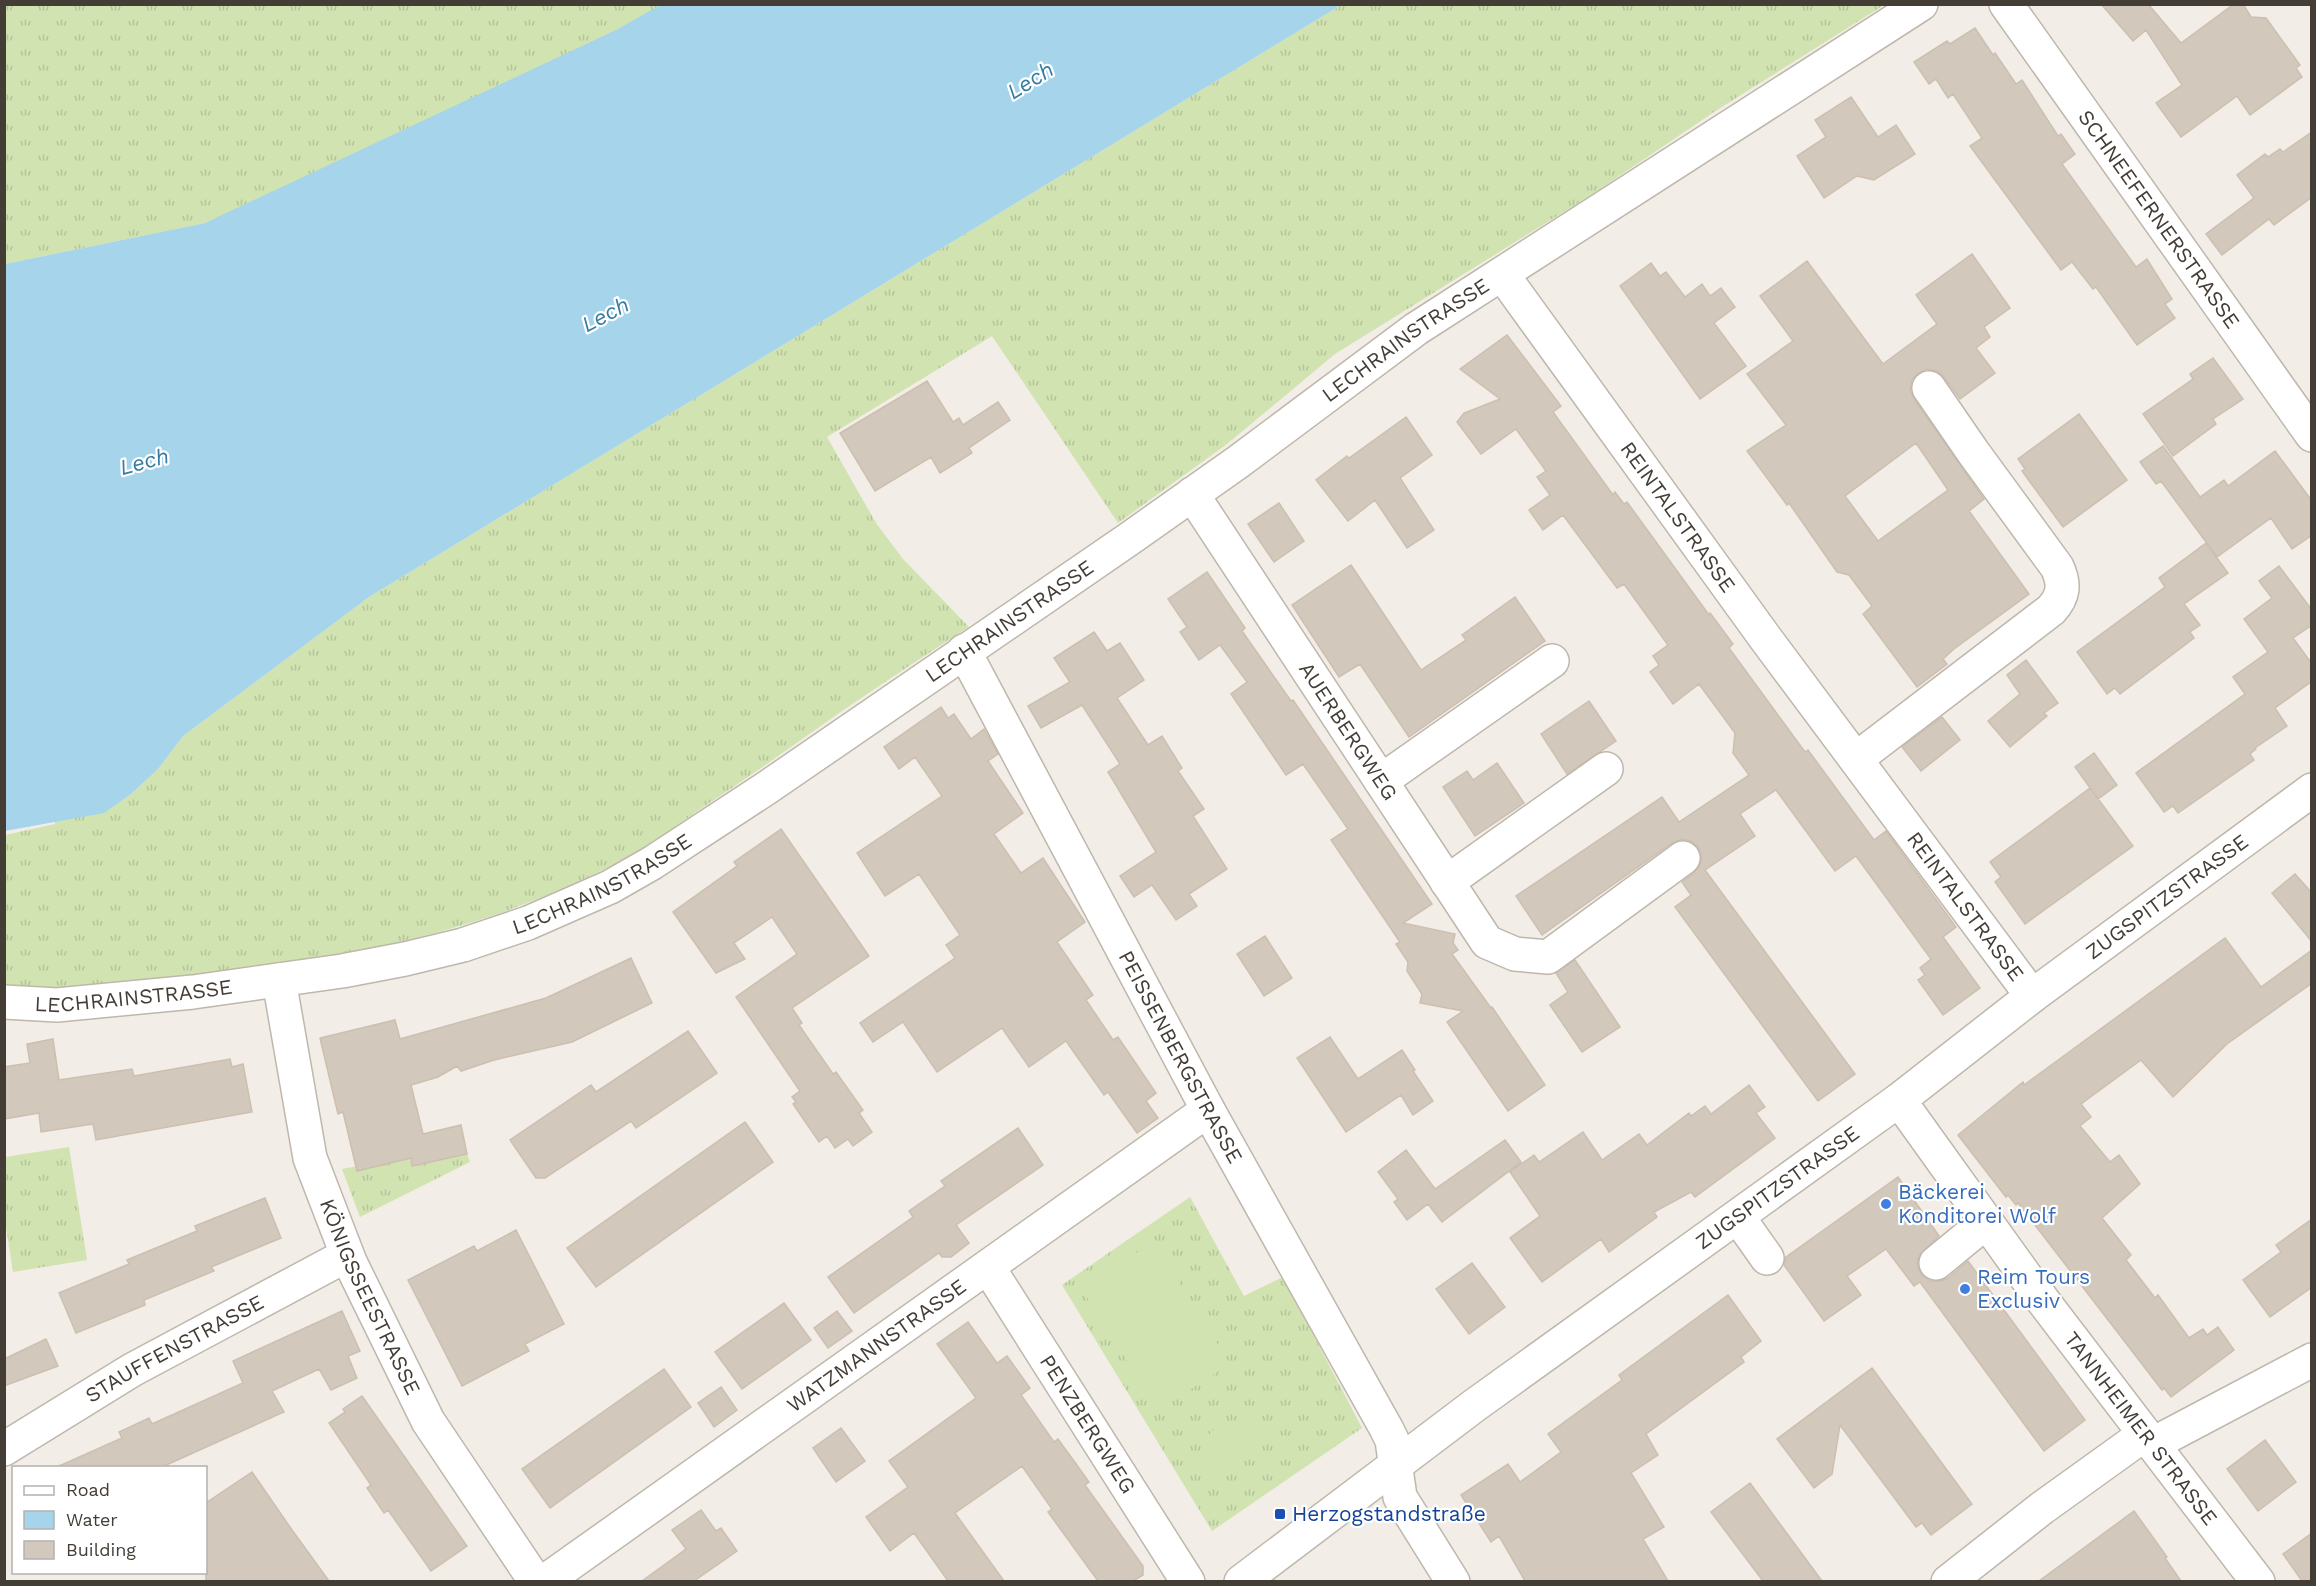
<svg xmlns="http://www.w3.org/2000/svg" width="2316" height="1586" font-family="'Work Sans',sans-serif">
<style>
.grass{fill:url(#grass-tufts)}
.garden{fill:#d1e3b1}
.water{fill:#a6d4eb}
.building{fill:#d2c8bc;stroke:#cdbfb0;stroke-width:1.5;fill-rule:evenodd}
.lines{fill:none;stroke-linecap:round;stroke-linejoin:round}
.minor-casing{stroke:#bfb7ac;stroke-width:36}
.minor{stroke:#fff;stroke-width:33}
.shop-dot{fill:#3f7fe0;stroke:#fff;stroke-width:2}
.transit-dot{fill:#1a4fb4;stroke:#fff;stroke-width:2}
.labels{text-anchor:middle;stroke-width:4.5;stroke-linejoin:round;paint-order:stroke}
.street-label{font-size:21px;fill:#443d36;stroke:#fff}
.shop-label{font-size:21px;fill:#366cbe;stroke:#fff;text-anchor:start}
.transit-label{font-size:21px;fill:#164399;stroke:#fff;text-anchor:start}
.water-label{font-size:22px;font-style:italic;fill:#357ca0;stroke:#fff}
</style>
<defs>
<pattern id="grass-tufts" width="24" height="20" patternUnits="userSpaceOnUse" patternTransform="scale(1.5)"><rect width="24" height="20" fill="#d1e3b1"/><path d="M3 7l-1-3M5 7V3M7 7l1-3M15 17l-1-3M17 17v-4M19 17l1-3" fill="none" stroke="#b5c499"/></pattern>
</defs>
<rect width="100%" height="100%" fill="#f2ede6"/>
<!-- grass -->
<path class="grass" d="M5,5H724L205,223L5,264Z
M1341,5H1884L1717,110L1591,195L1335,354L1227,444L1118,523L992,336L827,437L876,523L903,559L969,627C911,664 854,702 798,742C763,767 728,791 693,814C676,826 658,839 640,850C499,931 333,962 174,979C118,984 61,991 5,987V835L55,824V821L104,812L131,794L158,769L183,736L369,597Z
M69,1147L87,1260L13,1272L5,1220V1157Z
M467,1154L470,1162L360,1217L342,1169L410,1156L412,1166Z
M1190,1197L1244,1296L1283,1277L1362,1428L1212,1531L1062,1285Z"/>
<!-- garden -->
<path class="garden" d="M1154,1242L1230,1364L1158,1410L1081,1288Z
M1237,1421L1255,1428L1263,1439L1212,1474C1197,1447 1205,1425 1237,1421Z"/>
<!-- water -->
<path class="water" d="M662,4L1341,5L369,597L183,736L158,769L131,794L104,813L5,831V264L205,223L616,30Z"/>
<!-- building -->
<path class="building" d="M2101,4H2148L2181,43L2234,4H2243L2251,17L2266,18L2300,65L2296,68L2302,77L2250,115L2237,96L2181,137L2156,103L2182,85L2146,30L2133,41Z
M1975,28L1993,55L1995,53L2016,84L2022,80L2058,136L2061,134L2075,154L2062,164L2136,267L2147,259L2172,299L2165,304L2175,318L2137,345L2096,287L2093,289L2072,262L2061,270L1970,146L1982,138L1953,94L1948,98L1936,79L1929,84L1914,62L1947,41L1950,44Z
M1851,97L1878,137L1896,125L1915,154L1874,180L1857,176L1824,198L1797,156L1826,137L1815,120Z
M2312,132V197L2274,225L2269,219L2222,255L2206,234L2254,198L2237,175L2265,154L2268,157L2280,149L2283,152Z
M1972,254L2010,308L1984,327L1990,337L1976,348L1995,373L1960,399L1944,377L1937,371L1927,369L1918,373L1912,380L1910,390L1914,399L1984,499L1969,511L2029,594L1954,649L1943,659L1947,664L1917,687L1863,614L1872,606L1849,575L1837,572L1789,503L1787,505L1747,451L1786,425L1747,374L1793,341L1760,296L1807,261L1883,364L1937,324L1916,295ZM1916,443L1948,490L1878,541L1845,496Z
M1651,263L1660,276L1666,272L1685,297L1702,284L1710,296L1721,288L1735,307L1714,323L1746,366L1700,399L1620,286Z
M1507,335L1561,406L1553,412L1613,495L1615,492L1624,504L1627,502L1709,615L1710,613L1733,644L1729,648L1805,752L1808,750L1874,840L1886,831L1956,927L1943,937L1980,988L1943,1015L1918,980L1925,975L1920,968L1931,959L1856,856L1835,871L1776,790L1740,814L1755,836L1705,870L1855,1074L1818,1101L1675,907L1691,895L1682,882L1694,873L1700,865L1702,857L1698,847L1691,841L1682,839L1672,843L1542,935L1516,896L1662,797L1679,822L1749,775L1733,753L1735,733L1699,684L1673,704L1650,672L1659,665L1653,656L1668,645L1624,584L1617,588L1563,515L1543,530L1529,510L1550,495L1537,477L1546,471L1516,429L1481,454L1457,422L1464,413L1500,399L1460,369Z
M2213,358L2243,399L2213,419L2216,424L2173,456L2143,414L2193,379L2190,374Z
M927,381L953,422L959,418L963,425L998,402L1010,420L969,448L972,453L940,473L931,457L875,491L840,433Z
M2079,414L2127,480L2063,527L2022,471L2025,469L2018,459Z
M1406,417L1432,455L1400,478L1434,530L1407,548L1375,500L1348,521L1316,480L1347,456L1349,458Z
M2163,446L2200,497L2224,480L2228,486L2275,451L2312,501V535L2292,549L2271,518L2217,557L2161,481L2156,484L2140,462Z
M1279,503L1304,541L1274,562L1248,524Z
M2206,543L2228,573L2184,604L2200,625L2190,632L2194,638L2120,694L2115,688L2107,694L2077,652L2165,587L2159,578Z
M1351,565L1421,670L1466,640L1462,635L1515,597L1545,641L1409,737L1360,664L1339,677L1292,605Z
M2279,566L2312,610V625L2293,638L2312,664V681L2275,708L2287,726L2255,748L2256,749L2250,754L2254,760L2178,813L2173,806L2164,812L2136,773L2245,694L2233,677L2268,652L2244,619L2272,598L2259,581Z
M1207,572L1245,628L1242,631L1291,701L1293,700L1432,904L1403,923L1455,934L1453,943L1458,950L1452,954L1491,1008L1492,1007L1545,1085L1508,1111L1447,1022L1463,1011L1420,1003L1422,994L1407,971L1408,962L1396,944L1400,942L1331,840L1348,829L1303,764L1286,775L1231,694L1247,682L1220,645L1199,660L1180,632L1187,627L1168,599Z
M1094,632L1107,651L1120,643L1144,680L1117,698L1148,745L1162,736L1182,768L1178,771L1204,809L1193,816L1227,869L1189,894L1197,906L1176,920L1152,885L1134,897L1120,876L1156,852L1108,772L1120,764L1082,705L1041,728L1028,706L1070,682L1054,658Z
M2026,660L2058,703L2044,713L2047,716L2010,747L1988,721L2020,694L2007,675Z
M1589,701L1616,741L1567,774L1541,734Z
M941,707L948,718L954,714L971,739L984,729L998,754L988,761L1023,813L994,834L1021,873L1043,858L1085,922L1057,942L1093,995L1086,1000L1113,1040L1118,1037L1156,1093L1146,1101L1158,1118L1137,1133L1108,1092L1104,1095L1066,1041L1029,1067L1002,1028L937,1072L903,1022L873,1042L860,1023L955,958L946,945L960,935L919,874L885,896L857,853L942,796L915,757L899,769L884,747Z
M1942,717L1960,740L1921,771L1902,747Z
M2094,753L2117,785L2098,799L2075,767Z
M1497,763L1524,803L1475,836L1443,787L1467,771L1473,780Z
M2090,788L2133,846L2025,924L1995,882L2001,877L1990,862Z
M781,829L869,956L792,1008L802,1023L799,1025L833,1074L836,1072L863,1110L859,1113L872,1132L853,1146L848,1139L835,1148L827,1136L819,1142L793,1104L796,1102L792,1097L800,1091L736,997L797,954L772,917L734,943L745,959L716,973L673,912L737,866L734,862Z
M2295,874L2312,893V942L2272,893Z
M1265,936L1292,978L1264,996L1237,954Z
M2225,938L2261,987L2312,950V983L2227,1044L2173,1097L2141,1060L2081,1104L2091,1117L2080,1126L2110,1162L2119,1155L2140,1184L2102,1218L2131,1255L2126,1260L2155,1298L2158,1295L2189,1338L2203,1329L2207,1335L2218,1327L2234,1350L2171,1397L2164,1388L2162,1390L2018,1203L2016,1205L2008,1195L2006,1197L1958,1135L2023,1082L2024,1085Z
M631,958L652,1003L572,1042L494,1060L461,1071L457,1066L438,1077L411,1085L423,1134L461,1125L467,1154L412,1166L411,1158L357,1171L343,1112L338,1114L320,1038L395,1020L400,1039L546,998Z
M1575,960L1620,1027L1582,1052L1550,1005L1568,992L1556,973Z
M688,1031L717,1073L636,1128L631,1121L545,1178H536L510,1140L591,1085L596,1092Z
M1330,1037L1358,1079L1402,1050L1415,1070L1413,1071L1433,1101L1413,1115L1401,1095L1346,1132L1297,1058Z
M53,1039L59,1080L132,1069L134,1076L230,1059L232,1067L243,1064L252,1112L96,1140L93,1124L41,1132L39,1113L4,1119V1067L30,1063L27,1044Z
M1749,1085L1765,1107L1756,1113L1775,1138L1695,1197L1691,1192L1654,1212L1657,1217L1609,1252L1601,1239L1542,1282L1510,1238L1540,1216L1510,1172L1534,1155L1539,1162L1583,1132L1602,1160L1639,1134L1647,1145L1689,1113L1691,1116L1705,1106L1711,1114Z
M745,1122L773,1162L596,1287L567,1248Z
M1018,1128L1043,1165L956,1225L969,1243L951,1257H942L939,1253L854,1313L828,1277L913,1217L909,1211L945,1186L941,1181Z
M1505,1140L1521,1162L1442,1222L1428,1204L1407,1220L1394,1202L1398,1199L1378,1172L1406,1150L1435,1189Z
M1898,1177L1939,1236L1919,1256L1917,1265L1921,1274L1930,1281H1940L1948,1278L1968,1261L2085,1420L2044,1451L1920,1282L1914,1286L1886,1249L1847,1276L1861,1295L1824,1321L1784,1265L1786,1257Z
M265,1198L281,1238L211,1267L214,1271L144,1300L145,1305L76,1333L59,1293L129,1264L127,1260L197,1231L195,1226Z
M2312,1219V1287L2270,1317L2243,1280L2281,1252L2276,1245Z
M516,1230L564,1324L525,1344L529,1351L462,1386L408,1280L474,1246L477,1251Z
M1472,1263L1505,1307L1469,1334L1436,1289Z
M1728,1295L1761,1341L1741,1357L1744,1362L1646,1434L1658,1455L1631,1473L1664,1527L1643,1539L1668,1581H1525L1499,1536L1491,1542L1461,1495L1508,1464L1520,1482L1561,1452L1548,1434L1622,1380L1619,1375Z
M784,1303L811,1340L742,1389L715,1352Z
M342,1311L360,1351L348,1356L357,1378L331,1390L319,1369L272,1391L284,1412L162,1467H57L122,1438L119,1432L149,1418L152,1424L243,1383L233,1361Z
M837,1311L852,1331L828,1348L814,1328Z
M968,1322L997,1363L1007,1356L1030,1388L1021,1395L1054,1442L1058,1439L1074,1461L1089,1482L1085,1485L1143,1566V1575L1133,1581H1098L1048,1512L1052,1509L1022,1466L955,1513L1004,1581H948L914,1533L890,1551L866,1517L908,1487L889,1461L976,1398L937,1344Z
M46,1339L58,1366L4,1386V1359Z
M1872,1368L1972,1504L1931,1535L1922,1523L1916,1527L1840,1425L1832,1474L1814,1488L1777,1439Z
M664,1369L691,1407L550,1508L522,1469Z
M721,1387L737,1410L714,1427L698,1403Z
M362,1396L467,1546L431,1571L388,1510L384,1513L367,1488L371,1485L329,1423L345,1412L343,1409Z
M841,1428L865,1461L836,1482L813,1448Z
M2265,1440L2296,1482L2258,1511L2227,1469Z
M252,1472L292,1530L329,1581H206V1503Z
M1750,1483L1794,1543L1822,1581H1763L1711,1512Z
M701,1510L716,1531L721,1528L737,1551L694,1581H642L686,1549L672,1530Z
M2134,1511L2167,1557L2165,1558L2181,1581H2039Z
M2312,1533V1581H2302L2283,1554Z"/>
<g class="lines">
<!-- minor casing -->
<g class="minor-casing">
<g id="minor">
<path id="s1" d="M2006,4L2312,435"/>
<path id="s2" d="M1502,274L1766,639L2032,996"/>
<path id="s3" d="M1192,494L1487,942L1515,954L1548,957L1683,858"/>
<path id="s4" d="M964,651L1208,1110L1386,1428L1392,1440L1400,1497L1453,1582"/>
<path d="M1856,759L2051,610C2064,596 2065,584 2057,567L1973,452L1929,388"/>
<path d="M1381,781L1552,661"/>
<path d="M1447,882L1606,769"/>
<path id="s5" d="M279,980L310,1158L350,1262L428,1421L536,1582"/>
<path id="s6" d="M4,1002L57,1005L193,992L342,971L405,959L463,945L528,923L610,887L652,863L768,787L1129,539L1238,462L1416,329L1921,4"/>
<path id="s7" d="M1899,1100L2044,1302L2258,1582"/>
<path d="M1738,1217L1767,1258"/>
<path d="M1936,1263L1986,1222"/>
<path id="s8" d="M988,1267L1188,1582"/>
<path d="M2153,1444L2312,1360"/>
<path id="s9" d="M4,1449L132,1370L347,1255"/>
<path id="s10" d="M544,1582L1208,1110"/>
<path id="s11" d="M1241,1582L1475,1405L1899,1100L2032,996L2312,790"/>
<path d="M1948,1582L2042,1508L2145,1434"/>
</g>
</g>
<!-- minor -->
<use href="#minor" class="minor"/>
</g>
<!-- markers -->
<g class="shop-dot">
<circle cx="1886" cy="1204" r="6"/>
<circle cx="1965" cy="1289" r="6"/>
</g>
<rect class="transit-dot" x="1274" y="1508" width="12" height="12" rx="3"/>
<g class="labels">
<!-- street labels -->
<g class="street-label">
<text dy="7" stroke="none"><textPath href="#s1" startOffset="264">SCHNEEFERNERSTRASSE</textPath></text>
<text dy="7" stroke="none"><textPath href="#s6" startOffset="1588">LECHRAINSTRASSE</textPath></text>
<text dy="7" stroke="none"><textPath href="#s2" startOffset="300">REINTALSTRASSE</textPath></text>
<text dy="7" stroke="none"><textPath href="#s6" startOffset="1102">LECHRAINSTRASSE</textPath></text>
<text dy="7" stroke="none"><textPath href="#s3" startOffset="284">AUERBERGWEG</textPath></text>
<text dy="7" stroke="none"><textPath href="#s6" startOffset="616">LECHRAINSTRASSE</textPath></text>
<text dy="7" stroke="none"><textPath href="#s11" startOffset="1152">ZUGSPITZSTRASSE</textPath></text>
<text dy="7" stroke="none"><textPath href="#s2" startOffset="784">REINTALSTRASSE</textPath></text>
<text dy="7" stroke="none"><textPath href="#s6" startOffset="130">LECHRAINSTRASSE</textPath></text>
<text dy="7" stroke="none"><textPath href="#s4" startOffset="460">PEISSENBERGSTRASSE</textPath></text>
<text dy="7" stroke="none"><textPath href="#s11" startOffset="666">ZUGSPITZSTRASSE</textPath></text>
<text dy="7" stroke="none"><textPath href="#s5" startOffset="332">KÖNIGSSEESTRASSE</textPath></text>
<text dy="7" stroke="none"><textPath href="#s10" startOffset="408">WATZMANNSTRASSE</textPath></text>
<text dy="7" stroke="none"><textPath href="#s9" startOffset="198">STAUFFENSTRASSE</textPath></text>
<text dy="7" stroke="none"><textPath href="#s8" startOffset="186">PENZBERGWEG</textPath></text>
<text dy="7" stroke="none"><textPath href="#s7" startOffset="408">TANNHEIMER STRASSE</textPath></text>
</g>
<!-- shop labels -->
<g class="shop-label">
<text x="1898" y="1199">Bäckerei<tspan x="1898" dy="24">Konditorei Wolf</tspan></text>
<text x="1977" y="1284">Reim Tours<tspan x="1977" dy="24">Exclusiv</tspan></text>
</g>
<!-- transit labels -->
<g class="transit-label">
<text x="1292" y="1521">Herzogstandstraße</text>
</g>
<!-- water labels -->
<g class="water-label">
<text transform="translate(1030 80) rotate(-32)" y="8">Lech</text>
<text transform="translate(605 314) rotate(-28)" y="8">Lech</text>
<text transform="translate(144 461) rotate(-15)" y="8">Lech</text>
</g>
</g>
<!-- border -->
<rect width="2316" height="1586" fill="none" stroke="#443d36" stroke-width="12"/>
<!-- legend -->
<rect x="12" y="1466" width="195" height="108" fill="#ffffff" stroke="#b4b1af" stroke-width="1.5"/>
<rect x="24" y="1486" width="30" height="9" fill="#ffffff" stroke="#b4b1af" stroke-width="1.5"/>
<text x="66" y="1496" font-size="18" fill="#443d36">Road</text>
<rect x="24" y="1511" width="30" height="18" fill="#a6d4eb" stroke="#b4b1af" stroke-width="1.5"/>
<text x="66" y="1526" font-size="18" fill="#443d36">Water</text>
<rect x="24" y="1541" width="30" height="18" fill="#d2c8bc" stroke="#b4b1af" stroke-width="1.5"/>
<text x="66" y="1556" font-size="18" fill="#443d36">Building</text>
</svg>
